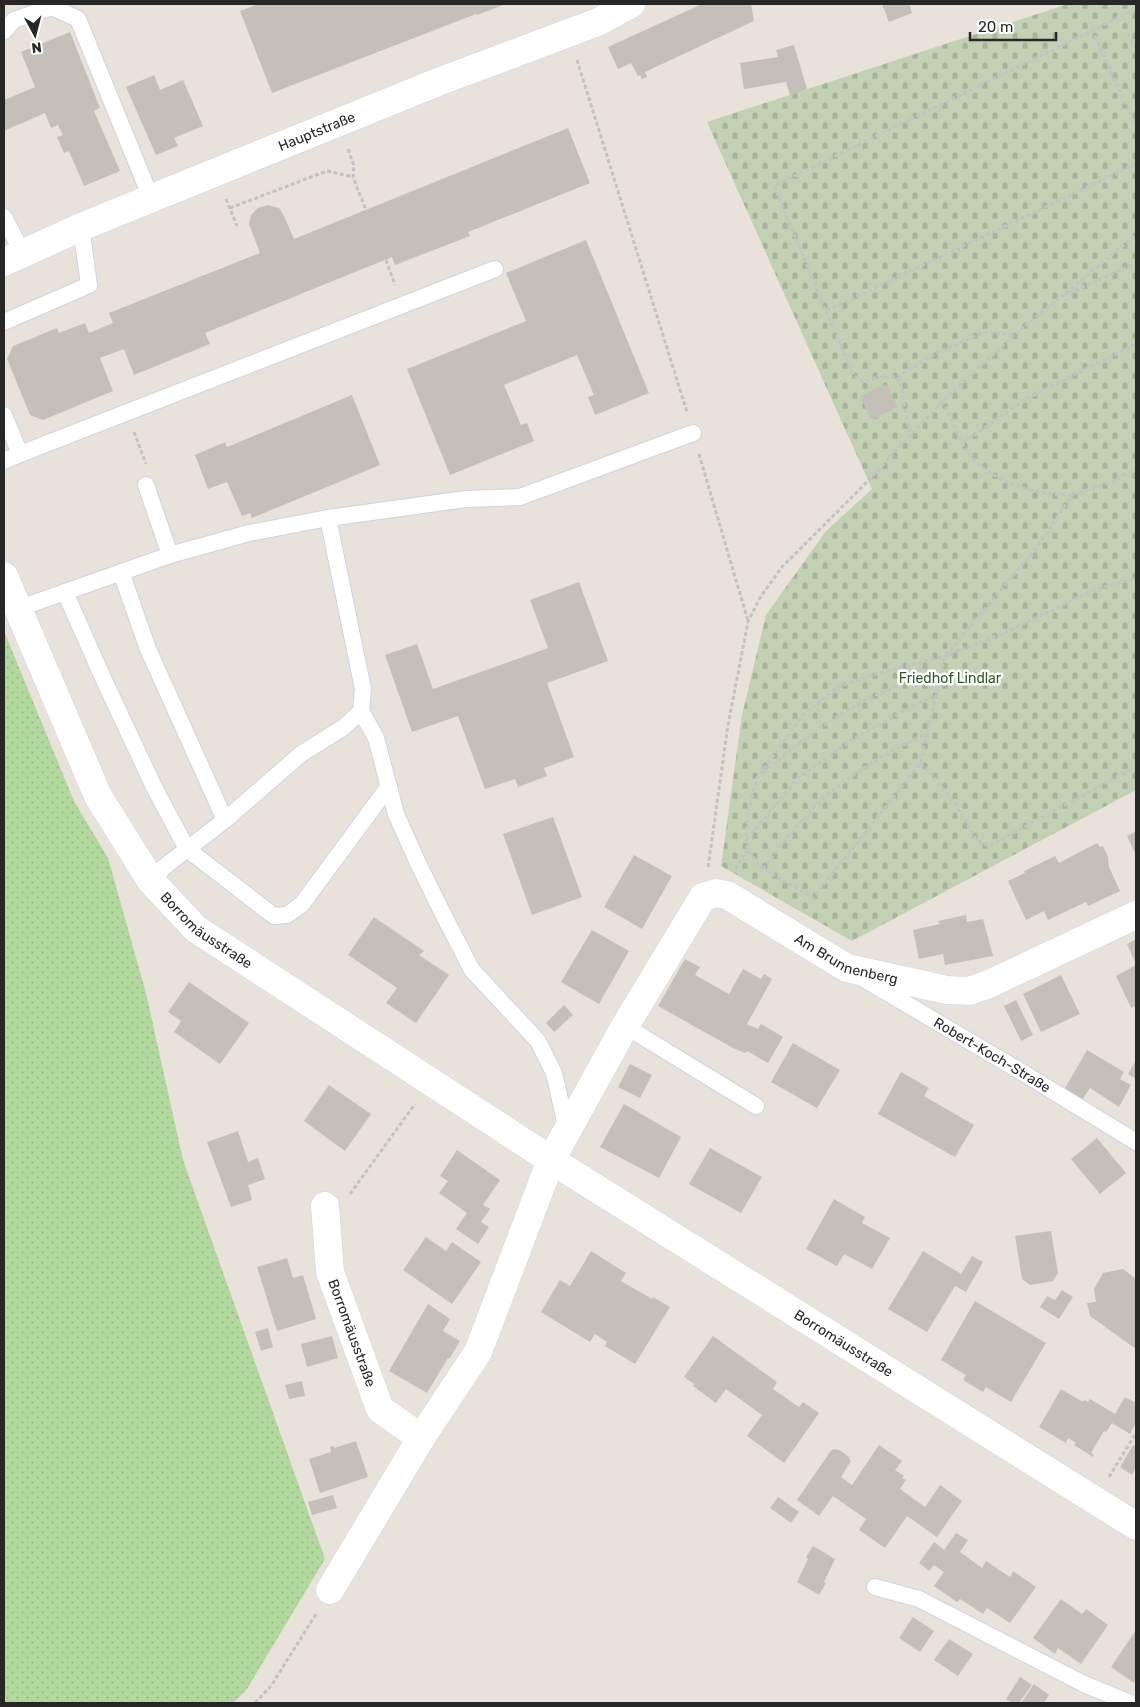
<svg xmlns="http://www.w3.org/2000/svg" width="1140" height="1707" font-family="Rubik,sans-serif">
<style>
.grass{fill:url(#grass-dots)}
.cemetery{fill:url(#cemetery-stones)}
.building{fill:#c4c0b9}
.lines{fill:none;stroke-linecap:round;stroke-linejoin:round}
.lane-casing{stroke:#d0d3df;stroke-width:18}
.street-casing{stroke:#d0d3df;stroke-width:29}
.secondary-casing{stroke:#d0d3df;stroke-width:29}
.path{stroke:#c3c3c3;stroke-width:3;stroke-dasharray:4 2.5;stroke-linecap:butt}
.lane{stroke:#fff;stroke-width:16}
.street{stroke:#fff;stroke-width:28}
.secondary{stroke:#fff;stroke-width:28}
.labels{text-anchor:middle;stroke-width:5;stroke-linejoin:round;paint-order:stroke}
.street-label{font-size:14px;fill:#272727;stroke:#fff}
.park-label{font-size:14px;fill:#2e5a21;stroke:#fff}
</style>
<defs>
<pattern id="grass-dots" width="8" height="8" patternUnits="userSpaceOnUse" patternTransform="scale(1.25)"><rect width="8" height="8" fill="#b2d99d"/><path d="M2 2h.1M6 6h.1" fill="none" stroke="#99ba87" stroke-width="1.8" stroke-linecap="round"/></pattern>
<pattern id="cemetery-stones" width="16" height="16" patternUnits="userSpaceOnUse" patternTransform="scale(1.25)"><rect width="16" height="16" fill="#c2d0b4"/><path d="M2 7V4a2 2 0 0 1 4 0v3zM10 15v-3a2 2 0 0 1 4 0v3z" fill="#a7b39b"/></pattern>
</defs>
<rect width="100%" height="100%" fill="#e8e2da"/>
<!-- grass -->
<path class="grass" d="M4,631L74,801L108,858L146,993L183,1160L325,1559L247,1689L233,1703H4Z"/>
<!-- cemetery -->
<path class="cemetery" d="M1068,4H1136V790L852,941L721,866L742,715L766,615L826,531L872,489L707,122Z"/>
<!-- building -->
<path class="building" d="M259,4H506L477,15L476,14L272,93L240,11Z
M702,4H751L754,21L645,72L647,77L642,79L640,75L638,76L631,63L618,69L608,47Z
M882,4H909L912,13L889,22Z
M70,32L100,108L94,111L120,171L84,186L69,151L64,153L57,137L63,135L58,125L51,128L45,113L4,131V100L35,87L21,52Z
M794,45L807,89L790,95L786,82L744,89L740,63L778,57L776,50Z
M154,75L160,90L183,80L203,126L174,138L178,146L156,155L126,87Z
M568,128L590,183L468,232L470,236L395,265L392,257L205,333L210,344L134,375L124,349L100,358L113,391L43,420L30,415L7,359L13,346L57,328L59,333L85,323L89,333L113,323L109,313L260,253L249,224L251,215L258,208L268,205L279,208L284,216L294,239Z
M586,240L649,393L595,415L588,397L594,395L577,355L504,385L521,425L527,423L534,441L450,475L407,369L526,321L506,273Z
M886,384L898,407L871,420L860,396Z
M352,395L380,465L252,518L250,513L242,516L227,482L208,489L195,455L225,442L227,447Z
M579,582L608,661L547,683L574,757L544,768L547,776L518,787L515,779L485,789L458,716L412,732L385,655L417,644L433,689L548,648L530,600Z
M553,817L582,897L532,915L503,834Z
M1136,831V855L1127,836Z
M1097,843L1100,847L1103,846L1108,857L1109,867L1120,891L1088,906L1086,902L1048,920L1044,911L1026,920L1008,881L1025,873L1024,871L1055,856L1059,863Z
M634,855L672,876L642,929L604,907Z
M966,915L967,922L983,919L993,956L945,965L943,954L919,959L913,930L940,924L938,921Z
M374,917L424,951L419,955L449,975L416,1023L386,1003L397,988L348,955Z
M592,930L629,951L599,1004L561,982Z
M1136,939V964L1127,944Z
M685,959L700,967L695,975L729,994L743,969L761,979L764,974L772,979L747,1024L758,1029L761,1024L783,1037L768,1063L747,1051L745,1053L733,1048L658,1006Z
M1136,965V1006L1131,1008L1116,976Z
M1061,975L1080,1014L1041,1032L1023,994Z
M189,982L249,1023L220,1064L174,1032L181,1021L168,1012Z
M1016,1000L1033,1035L1021,1041L1004,1006Z
M564,1005L573,1015L554,1032L546,1023Z
M793,1043L840,1070L817,1108L771,1082Z
M1087,1050L1124,1072L1120,1079L1131,1085L1119,1107L1090,1088L1082,1100L1064,1090Z
M1136,1060V1079L1128,1074Z
M630,1064L652,1075L640,1098L618,1087Z
M901,1072L929,1088L924,1096L974,1125L955,1157L878,1114Z
M329,1085L371,1114L345,1151L304,1121Z
M624,1104L681,1137L659,1178L600,1147Z
M238,1131L248,1162L258,1158L265,1179L248,1185L252,1200L231,1207L207,1142Z
M1097,1138L1126,1173L1100,1194L1071,1159Z
M710,1148L762,1177L741,1213L689,1184Z
M457,1150L500,1180L483,1205L490,1209L481,1222L489,1227L478,1244L456,1229L467,1213L439,1193L448,1181L440,1176Z
M834,1199L865,1217L862,1223L890,1238L872,1269L844,1254L837,1266L806,1249Z
M1051,1231L1058,1273L1053,1281L1030,1285L1022,1279L1015,1236Z
M426,1237L446,1251L452,1242L481,1262L452,1304L403,1270Z
M591,1251L626,1273L621,1281L652,1299L653,1297L670,1307L635,1364L605,1346L607,1342L595,1334L590,1342L541,1312L560,1280L570,1286Z
M923,1251L961,1274L972,1256L983,1262L966,1292L955,1286L927,1332L888,1309Z
M287,1258L293,1278L303,1275L316,1319L277,1331L257,1267Z
M1123,1269L1136,1279V1349L1090,1316L1087,1303L1096,1302L1094,1289L1103,1273Z
M1062,1290L1073,1297L1059,1319L1040,1307L1047,1296L1055,1300Z
M975,1301L1046,1343L1011,1402L986,1387L983,1392L963,1380L966,1375L941,1360Z
M428,1304L450,1319L443,1331L460,1341L450,1358H448L427,1393L389,1371Z
M268,1328L273,1347L261,1351L255,1332Z
M332,1336L338,1358L307,1367L301,1344Z
M713,1336L777,1382L773,1389L799,1407L803,1402L819,1413L784,1463L747,1436L762,1415L726,1389L716,1403L693,1386L694,1384L684,1377Z
M302,1381L305,1396L289,1399L285,1385Z
M1061,1389L1083,1402L1084,1400L1088,1402L1090,1399L1115,1414L1125,1397L1136,1403V1423L1130,1434L1112,1423L1106,1432L1104,1431L1091,1453L1094,1455L1093,1457L1074,1445L1076,1443L1068,1438L1066,1443L1039,1427Z
M356,1441L368,1477L320,1493L309,1459L331,1452L330,1447L334,1446V1448Z
M879,1445L902,1461L895,1470L904,1476L902,1478L906,1480L900,1489L925,1507L940,1485L962,1501L937,1537L907,1516L885,1548L859,1530L866,1519L833,1496L819,1516L797,1500L830,1452L833,1449L839,1450L848,1456L851,1461L841,1477L852,1485Z
M1133,1445L1136,1447V1467L1132,1475L1120,1467Z
M333,1495L337,1508L312,1515L308,1502Z
M778,1497L799,1512L791,1523L770,1508Z
M956,1533L968,1540L960,1552L982,1568L986,1561L1010,1577L1013,1571L1036,1587L1010,1623L987,1608L983,1614L960,1599L957,1602L934,1586L944,1572L934,1565L929,1571L919,1563L934,1542L944,1550Z
M813,1546L835,1559L824,1582L826,1583L819,1595L797,1582L808,1559L806,1557Z
M1061,1599L1082,1614L1086,1609L1108,1625L1081,1664L1058,1648L1055,1654L1033,1638Z
M913,1617L934,1631L920,1652L899,1638Z
M1136,1630V1679L1134,1683L1111,1667Z
M949,1639L973,1654L958,1676L934,1660Z
M1020,1677L1032,1685L1019,1703H1012L1006,1699Z
M1034,1684L1049,1695L1044,1703H1021Z"/>
<g class="lines">
<!-- lane casing -->
<g class="lane-casing">
<g id="lane">
<path d="M4,31L14,20L52,7L78,19L151,198"/>
<path d="M4,217L23,254"/>
<path d="M4,322L89,285L81,227"/>
<path d="M4,415L20,454L4,461"/>
<path d="M20,454L495,269"/>
<path d="M146,485L170,555"/>
<path d="M121,572L148,649L225,820"/>
<path d="M65,592L103,678L155,789L187,849L274,916L287,915L302,904L389,786"/>
<path d="M17,609L170,555L249,533L328,518L466,499L520,497L693,433"/>
<path d="M361,711L376,738L396,814L417,861L444,916L472,970L538,1041L554,1073L567,1130"/>
<path d="M151,881L164,867L225,820L301,754L344,727L361,711L363,689L328,518"/>
<path id="s1" d="M864,979L1015,1068L1136,1142"/>
<path d="M625,1026L756,1106"/>
<path d="M875,1587L919,1599L1084,1684L1130,1703"/>
</g>
</g>
<!-- street casing -->
<g class="street-casing">
<g id="street">
<path id="s2" d="M4,262L81,227L438,82L598,22L631,4"/>
<path id="s3" d="M325,1206L330,1272L380,1409L421,1438"/>
<path id="s4" d="M330,1590L421,1438L478,1352L551,1160L625,1026L703,897L716,893L727,895L847,968L947,990L969,991L989,984L1136,915"/>
</g>
</g>
<!-- secondary casing -->
<g class="secondary-casing">
<g id="secondary">
<path id="s5" d="M4,576L98,796L151,881L196,929L551,1160L1136,1526"/>
</g>
</g>
<!-- path -->
<path class="path" d="M1136,9L774,186L826,311L1136,164
M1092,30L1136,126
M1128,33L1136,50
M577,60L687,412
M348,149L354,166L353,177L366,210
M226,199L237,226
M230,208L327,171L353,177
M386,260L395,285
M1063,296L1136,263
M826,311L854,376L865,382L877,377H897L901,385L910,436
M897,377L938,352L982,333L988,332L1014,335
M943,401C951,417 958,439 968,453C987,480 1040,498 1072,494C1094,491 1116,479 1136,469
M134,432L146,464
M963,443L1024,400L1136,344
M699,454L748,621
M1073,494L1034,551L945,656L920,764L813,898L760,867L746,846L747,816L757,778L803,715L838,687L875,674L945,656L1004,633L1096,589L1136,578
M920,764L928,770L956,805L977,841L989,846L1136,767
M763,773C797,743 833,717 874,696C889,688 906,686 919,675L921,664
M747,839L799,777L855,738L936,694
M708,867L728,725L748,622L761,596L782,567L862,487L943,401L1014,335L1136,235
M735,869L748,849
M763,869C781,845 800,820 823,799C853,772 890,751 926,734
M350,1194L415,1104
M1109,1477L1136,1433
M255,1703L271,1686L316,1614"/>
<!-- lane -->
<use href="#lane" class="lane"/>
<!-- street -->
<use href="#street" class="street"/>
<!-- secondary -->
<use href="#secondary" class="secondary"/>
</g>
<g class="labels">
<!-- street labels -->
<g class="street-label">
<text dy="5" stroke="none"><textPath href="#s2" startOffset="339">Hauptstraße</textPath></text>
<text dy="5" stroke="none"><textPath href="#s5" startOffset="414">Borromäusstraße</textPath></text>
<text dy="5" stroke="none"><textPath href="#s4" startOffset="951">Am Brunnenberg</textPath></text>
<text dy="5" stroke="none"><textPath href="#s1" startOffset="149">Robert-Koch-Straße</textPath></text>
<text dy="5" stroke="none"><textPath href="#s3" startOffset="131">Borromäusstraße</textPath></text>
<text dy="5" stroke="none"><textPath href="#s5" startOffset="1174">Borromäusstraße</textPath></text>
</g>
<!-- park labels -->
<g class="park-label">
<text x="950" y="683">Friedhof Lindlar</text>
</g>
</g>
<!-- border -->
<rect width="1140" height="1707" fill="none" stroke="#272727" stroke-width="10"/>
<!-- north arrow -->
<g transform="translate(35 35) rotate(173)" stroke="#ffffff" stroke-width="4" paint-order="stroke">
<path d="M0-4L9 19L0 12L-9 19Z" fill="#272727"/>
<text y="-8" font-size="14" font-weight="bold" text-anchor="middle" fill="#272727">N</text>
</g>
<!-- scale -->
<path d="M970 32v8h86v-8" fill="none" stroke="#272727" stroke-width="2.5"/>
<text x="978" y="32" font-size="15" fill="#272727" stroke="#ffffff" stroke-width="4" paint-order="stroke">20 m</text>
</svg>
